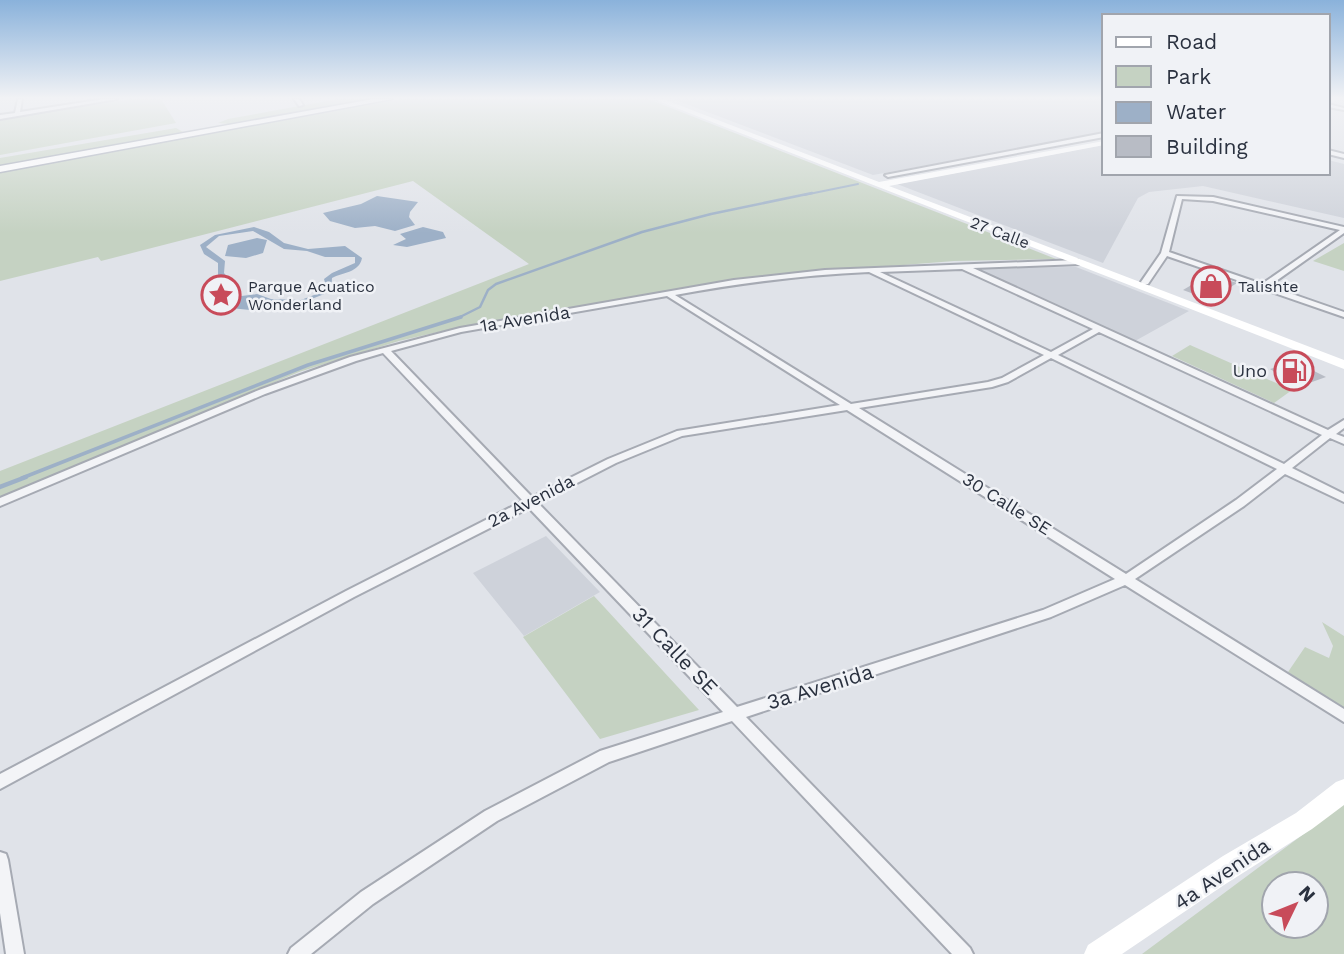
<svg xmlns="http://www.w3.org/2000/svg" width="1344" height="954" font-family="'Work Sans',sans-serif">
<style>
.built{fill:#ced2da}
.green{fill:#c5d2c2;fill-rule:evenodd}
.water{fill:#9db0c7;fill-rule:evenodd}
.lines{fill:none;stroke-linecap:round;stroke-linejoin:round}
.stream-far3{stroke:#9db0c7;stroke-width:2}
.stream-far2{stroke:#9db0c7;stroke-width:2.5}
.stream-far1{stroke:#9db0c7;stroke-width:3.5}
.stream{stroke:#9db0c7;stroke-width:4.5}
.building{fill:#b8bcc5}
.street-casing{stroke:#a6aab3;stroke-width:4}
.primary-casing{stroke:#a0a7b4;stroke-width:3}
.street{fill:#f3f4f7;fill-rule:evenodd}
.secondary{fill:#fff;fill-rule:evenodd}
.primary{fill:#fff;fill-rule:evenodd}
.labels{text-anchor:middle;stroke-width:5;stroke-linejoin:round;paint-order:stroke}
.far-street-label{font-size:16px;fill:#2a313f;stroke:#f0f2f6}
.far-poi-label{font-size:16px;fill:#2a313f;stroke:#f0f2f6;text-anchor:start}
.street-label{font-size:18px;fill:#2a313f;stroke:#f0f2f6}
.poi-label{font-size:18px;fill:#2a313f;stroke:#f0f2f6;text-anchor:end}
.near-street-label{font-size:21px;fill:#2a313f;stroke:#f0f2f6}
</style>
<rect width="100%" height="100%" fill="#e0e3e9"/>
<!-- built -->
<path class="built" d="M673,99H1104V133L873,175Z
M1104,145V173H1328V160L1344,164V218L1203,186L1149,192L1138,198L1103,263L897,184Z
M1076,267L1189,311L1135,341L975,268Z
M546,536L600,592L524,636L473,573Z"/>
<!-- green -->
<path class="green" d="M130,99H161L176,123L0,155V120Z
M338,99H382L239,125L218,123L228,119Z
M401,99H648L1056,259L954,261L740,278L464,326L399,341L299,372L0,498V471L529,264L413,181L101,261L98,257L0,281V171Z
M176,128L183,132L0,169V158Z
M1344,243V271L1313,261Z
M1190,345L1292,390L1274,403L1172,356Z
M594,596L699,710L600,739L523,637Z
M1322,622L1344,636V709L1288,672L1305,647L1329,658L1333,646Z
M1344,804V954H1142ZM1274,884H1316V926H1274Z"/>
<!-- water -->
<path class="water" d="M377,196L418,202L410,212L409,217L415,225L395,231L375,226L355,228L330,221L323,213L361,204Z
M254,227L269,232L284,243L308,249L345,246L362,258C359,273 343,272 332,278L331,291C303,304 263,314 233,308L225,302L220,292L226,283L218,275V263L204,254L200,245L215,235ZM253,231L284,249L307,251L325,257H355V263L332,273L324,279L327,290L301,300L271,299L257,294L233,297L230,294L234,285L224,273L225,261L206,247L219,236Z
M423,227L443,232L446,238L407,247L393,245L406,239L400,234Z
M257,238L267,240L263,253L246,258L225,256L228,245Z"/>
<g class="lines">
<!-- stream-far3 -->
<path class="stream-far3" d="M804,195L858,184"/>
<!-- stream-far2 -->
<path class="stream-far2" d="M458,318L480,307L488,290L496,284L642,232L711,214L812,193"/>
<!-- stream-far1 -->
<path class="stream-far1" d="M22,478L308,365L461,317"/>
<!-- stream -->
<path class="stream" d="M0,487L26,477"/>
</g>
<!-- building -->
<path class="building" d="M1210,274L1237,283L1210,300L1183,290Z
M1301,360L1315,367L1310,369L1326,377L1312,382L1295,373L1283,377L1270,369Z"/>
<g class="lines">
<!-- street casing -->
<g class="street-casing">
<path id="street" d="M18,99H22L20,112L104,99H117L0,119V115L15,113Z
M294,99H299L303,105L299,106Z
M1328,104L1344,108V110L1328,107Z
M1104,133V137L888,177L885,175Z
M1328,150L1344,154V158L1328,154Z
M1177,196L1213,197L1344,227V233L1269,286L1344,312V317L1167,256L1148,284H1142L1141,282L1161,253ZM1182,199L1213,201L1340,230L1262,284L1169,252Z
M1077,260L1081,262L1080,264L973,268L1328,430L1344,420V428L1336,434L1344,437V444L1330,438L1292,468L1344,494V502L1285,474L1244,506L1135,579L1344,709V722L1125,585L1051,617L746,717L970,948L973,954H952L732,721L609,762L497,821L373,904L311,954H288L291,948L361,892L485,811L600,751L723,712L529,508L354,597L0,789V774L346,591L523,501L383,353L356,361L265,394L0,506V498L259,390L350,357L460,328L734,280L825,270ZM962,269L1093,329L1051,352L880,272ZM869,272L1044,355L1002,378L988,382L851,404L675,295C740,283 804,275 869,272ZM667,296L840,405L677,431L608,459L532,497L391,351L461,332ZM1099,332L1322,435L1284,464L1058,355ZM1051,358L1277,469L1236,500L1126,574L859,408L992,387L1008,382ZM847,410L1115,579L1043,610L737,707L538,503L616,463L682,436Z
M0,852L6,854L8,860L24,954H6L0,913Z"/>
</g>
<!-- primary casing -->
<g class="primary-casing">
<path id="primary" d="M373,99H392L0,172V166Z"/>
</g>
<!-- street -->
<use href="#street" class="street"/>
<!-- secondary -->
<path class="secondary" d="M653,99H663L879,182L1104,141V145L889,186L1344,360V369Z
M1328,99H1341L1328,103Z
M1344,779V805L1312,829L1224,885L1122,954H1084L1088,945L1223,856L1296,813L1336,782Z"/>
<!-- primary -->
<use href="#primary" class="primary"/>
</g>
<!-- sky -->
<linearGradient id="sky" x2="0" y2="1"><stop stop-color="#8ab2db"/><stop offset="0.42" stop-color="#f1f2f5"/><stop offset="1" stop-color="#f1f2f5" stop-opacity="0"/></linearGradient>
<rect width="1344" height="233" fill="url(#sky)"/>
<!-- icons -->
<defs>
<g id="shop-ring" transform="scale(2.0125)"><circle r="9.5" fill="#f0f2f6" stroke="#c84b5a" stroke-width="1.5"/><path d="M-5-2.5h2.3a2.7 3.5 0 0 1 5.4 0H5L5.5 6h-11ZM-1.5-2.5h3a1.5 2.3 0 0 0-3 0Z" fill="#c84b5a"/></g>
<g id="sight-ring" transform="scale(2.0125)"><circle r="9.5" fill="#f0f2f6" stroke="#c84b5a" stroke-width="1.5"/><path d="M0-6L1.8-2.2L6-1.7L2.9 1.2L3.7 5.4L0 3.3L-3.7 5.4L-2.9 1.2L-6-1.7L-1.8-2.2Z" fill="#c84b5a"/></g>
<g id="fuel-ring" transform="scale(2.0125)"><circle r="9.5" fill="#f0f2f6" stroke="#c84b5a" stroke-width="1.5"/><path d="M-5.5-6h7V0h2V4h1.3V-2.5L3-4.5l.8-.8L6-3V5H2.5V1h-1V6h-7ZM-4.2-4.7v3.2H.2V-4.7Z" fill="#c84b5a"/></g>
</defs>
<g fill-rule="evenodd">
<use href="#shop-ring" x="1211" y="286"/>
<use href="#sight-ring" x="221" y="295"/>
<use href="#fuel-ring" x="1294" y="371"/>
</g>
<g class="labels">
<!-- far-street labels -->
<g class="far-street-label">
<text transform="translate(1000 232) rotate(21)" y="6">27 Calle</text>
</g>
<!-- far-poi labels -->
<g class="far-poi-label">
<text x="248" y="292">Parque Acuatico<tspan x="248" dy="18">Wonderland</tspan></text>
<text x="1238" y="292">Talishte</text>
</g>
<!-- street labels -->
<g class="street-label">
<text transform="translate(525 319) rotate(-9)" y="6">1a Avenida</text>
<text transform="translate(531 501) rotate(-27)" y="6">2a Avenida</text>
<text transform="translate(1007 504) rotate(32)" y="6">30 Calle SE</text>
</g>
<!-- poi labels -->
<g class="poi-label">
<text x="1267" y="377">Uno</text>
</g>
<!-- near-street labels -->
<g class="near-street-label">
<text transform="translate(675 651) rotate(46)" y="7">31 Calle SE</text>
<text transform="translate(820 687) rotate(-17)" y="7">3a Avenida</text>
<text transform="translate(1222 874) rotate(-34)" y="7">4a Avenida</text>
</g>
</g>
<!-- legend -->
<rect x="1102" y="14" width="228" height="161" fill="#f0f2f6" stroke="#a1a5ad" stroke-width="2"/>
<rect x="1116" y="37" width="35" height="10" fill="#ffffff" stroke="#a1a5ad" stroke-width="2"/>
<text x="1166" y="49" font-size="21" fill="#2a313f">Road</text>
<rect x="1116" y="66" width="35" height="21" fill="#c5d2c2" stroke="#a1a5ad" stroke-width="2"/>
<text x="1166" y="84" font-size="21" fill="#2a313f">Park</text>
<rect x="1116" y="102" width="35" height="21" fill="#9db0c7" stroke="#a1a5ad" stroke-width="2"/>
<text x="1166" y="119" font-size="21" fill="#2a313f">Water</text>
<rect x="1116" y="136" width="35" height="21" fill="#b8bcc5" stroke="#a1a5ad" stroke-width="2"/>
<text x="1166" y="154" font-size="21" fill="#2a313f">Building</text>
<!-- north arrow -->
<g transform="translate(1295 905) rotate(47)"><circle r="33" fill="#f0f2f6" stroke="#a1a5ad" stroke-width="2"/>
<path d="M0-5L12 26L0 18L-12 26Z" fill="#c84b5a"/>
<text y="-10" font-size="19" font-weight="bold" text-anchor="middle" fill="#2a313f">N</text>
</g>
</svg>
